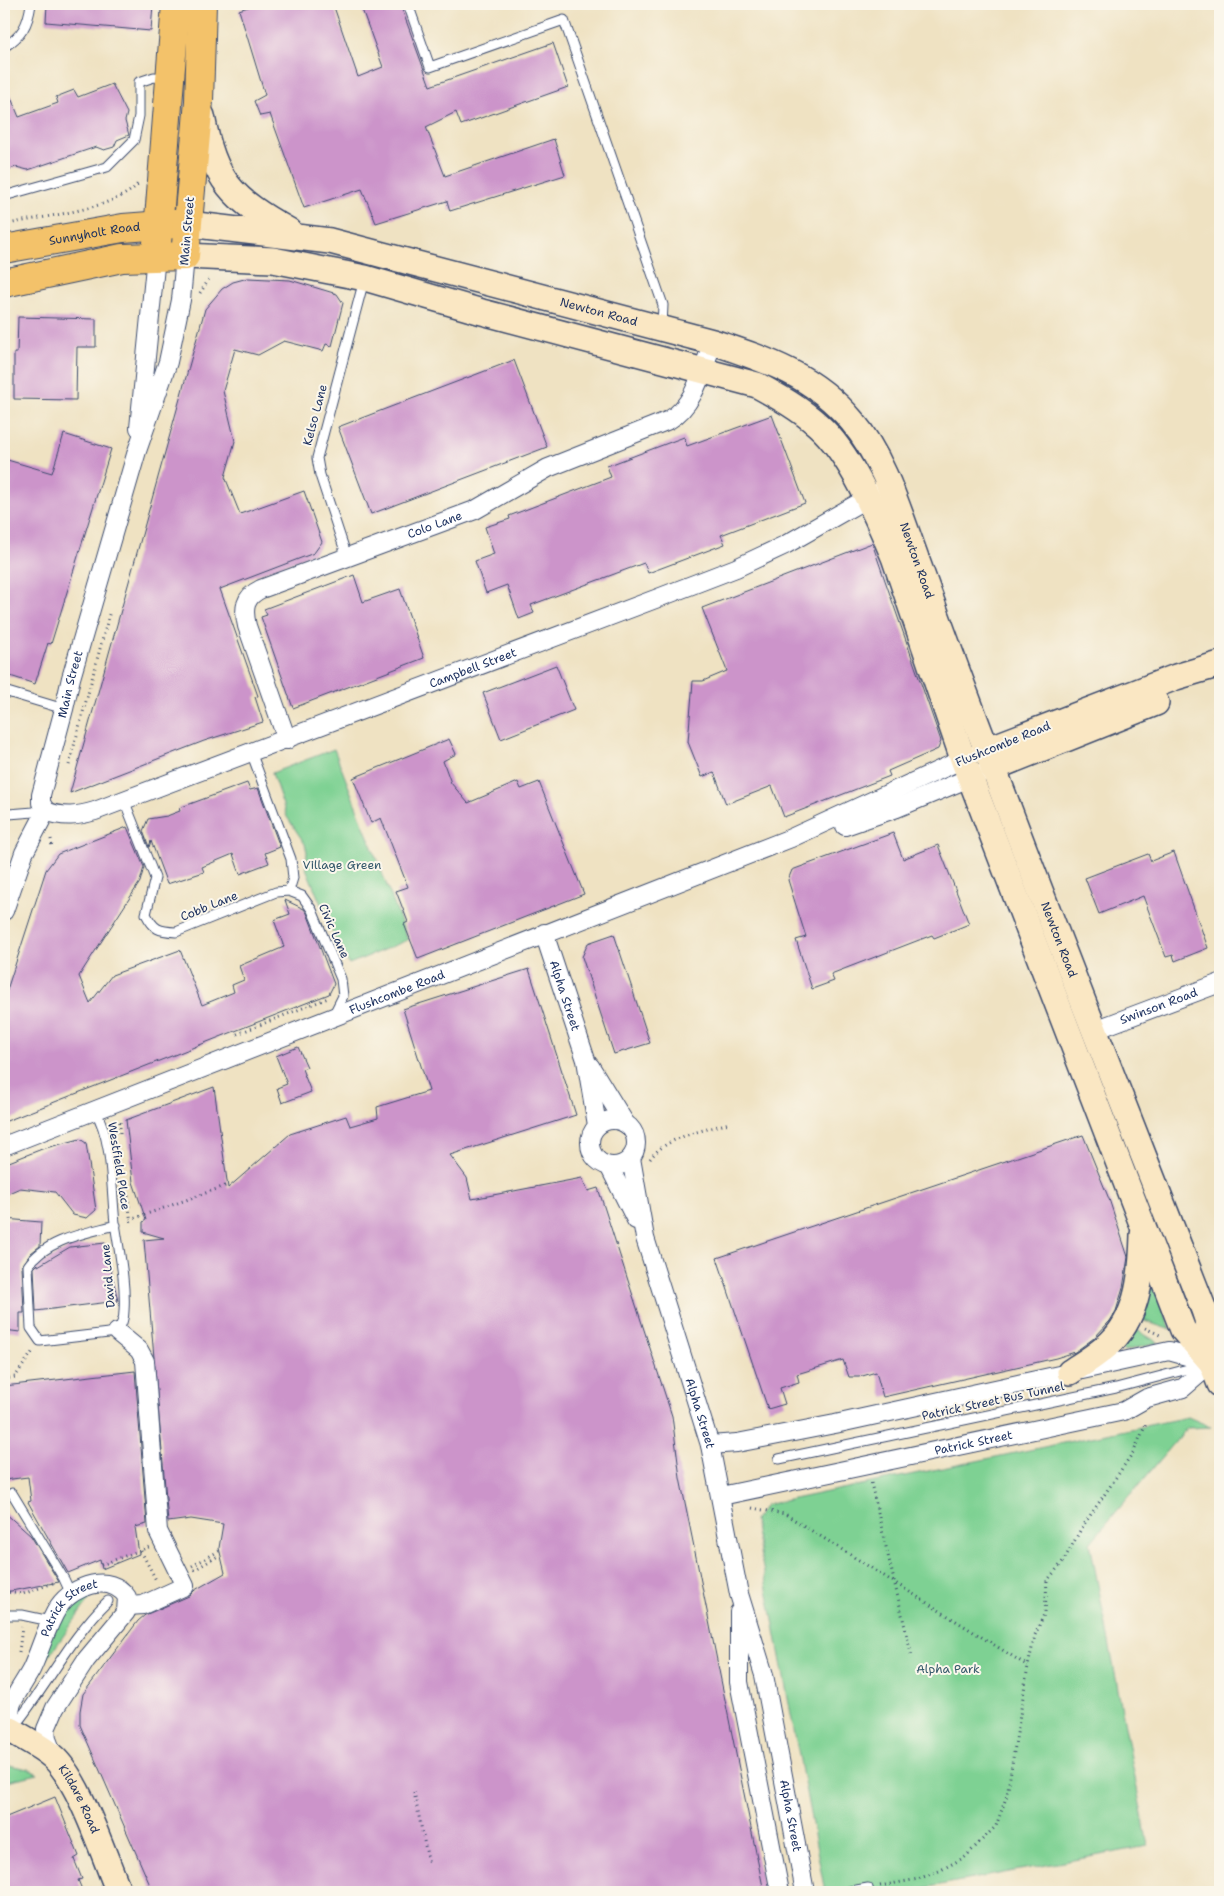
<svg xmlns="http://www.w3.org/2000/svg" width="1224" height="1896" font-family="'Shantell Sans',sans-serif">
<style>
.green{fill:#7ed193;stroke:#4c8078}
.building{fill:#cc94ca}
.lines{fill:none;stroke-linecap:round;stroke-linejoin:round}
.lane-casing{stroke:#3b4a6d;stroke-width:11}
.street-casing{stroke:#3b4a6d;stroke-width:20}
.secondary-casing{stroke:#3b4a6d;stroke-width:28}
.primary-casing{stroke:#3b4a6d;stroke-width:30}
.path{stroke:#3b4a6d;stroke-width:3;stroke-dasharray:1 4;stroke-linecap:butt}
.lane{stroke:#fff;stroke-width:9}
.street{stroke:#fff;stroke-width:18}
.secondary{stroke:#fae7c3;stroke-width:25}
.primary{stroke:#f3c26a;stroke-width:28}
.labels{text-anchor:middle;stroke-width:4;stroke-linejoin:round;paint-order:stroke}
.street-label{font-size:12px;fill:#1b2f5e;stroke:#fbf7ec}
.park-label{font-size:12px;fill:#34586b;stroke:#fbf7ec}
</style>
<rect width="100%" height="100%" fill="#fbf7ec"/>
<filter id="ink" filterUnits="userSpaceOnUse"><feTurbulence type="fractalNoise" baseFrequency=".02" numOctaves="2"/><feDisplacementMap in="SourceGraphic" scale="10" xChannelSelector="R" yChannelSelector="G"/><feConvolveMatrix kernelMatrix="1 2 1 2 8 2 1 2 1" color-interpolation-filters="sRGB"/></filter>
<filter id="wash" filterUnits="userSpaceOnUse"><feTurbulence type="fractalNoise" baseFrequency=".0096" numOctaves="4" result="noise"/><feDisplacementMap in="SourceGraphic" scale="20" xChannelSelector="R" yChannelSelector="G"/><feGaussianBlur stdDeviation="1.12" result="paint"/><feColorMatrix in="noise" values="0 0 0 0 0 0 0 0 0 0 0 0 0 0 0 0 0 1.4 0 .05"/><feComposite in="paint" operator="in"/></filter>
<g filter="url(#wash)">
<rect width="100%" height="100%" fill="#efe2c2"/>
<!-- green -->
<path class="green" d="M334,749L408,940L349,964L336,941L306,868L307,852L305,844L287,817L272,773Z
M1151,1277L1171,1330L1139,1319Z
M1135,1329L1159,1343L1123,1351L1122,1348Z
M1188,1417L1211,1427L1187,1428L1090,1543L1148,1846L913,1890V1892H825L754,1521L765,1505Z
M93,1594L25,1690L65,1610L74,1602Z
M4,1764L28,1769L38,1774L7,1781L4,1784Z"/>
<g id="blocks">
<!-- building -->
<path class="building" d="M47,4H153L151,31L46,22Z
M257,4H333L358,77L383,67L360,4H400L430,86L553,43L568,87L461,125L456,112L426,127L445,176L554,139L565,175L450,211L447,201L376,223L362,189L304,208L270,114L260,116L254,101L265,95L239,10Z
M4,81L19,117L58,103L56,97L74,90L78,97L112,84L127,113L125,121L129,135L117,140L114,147L104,150L96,147L28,170L16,167L4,171Z
M248,278L290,280L337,294L343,303L332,346L326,344L323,351L284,341L258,355L235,349L223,391L235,441L225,477L240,514L304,491L322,542L314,553L220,589L258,696L255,697L263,722L204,741L70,793L205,309L222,289L233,282Z
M18,317L96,319V347H77L76,400L14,399V353H17Z
M514,360L547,447L371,514L338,427Z
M772,415L805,503L721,535L725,544L648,573L644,563L531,605L534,613L519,619L507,585L486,593L475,561L494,554L485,527L510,519L509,516L611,477L607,466L684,437L687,446Z
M64,434L111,449L51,644L48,643L35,684L4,674V459L52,473Z
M872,543L941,741L938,749L888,771L890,776L784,817L772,786L726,804L714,772L702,777L688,742L693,681H703L727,671L702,608Z
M354,575L363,602L400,589L424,658L293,708L261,617L267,615L264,609Z
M556,665L574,710L501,739L483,693Z
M449,739L456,754L443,761L451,783L468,803L518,782L521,789L539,782L584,894L418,959L404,924L408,922L396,891L408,887L381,818L371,823L353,778Z
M247,783L250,790L258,788L280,847L265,853L269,863L240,874L233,854L202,867L204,872L167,884L151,841L149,847L143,831L148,819L167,816L180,811L179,808Z
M127,827L144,867L140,882L79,976L90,1003L112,975L180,950L202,1005L234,992L232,985L244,980L239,966L284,947L274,920L290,914L285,900L304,909L307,913L334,984L329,994L4,1122V999L46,870L58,854Z
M893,833L903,859L938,845L969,924L934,938L932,935L831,974L834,981L812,989L796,940L806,937L788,880L792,870Z
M1174,852L1208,948L1175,961L1173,955L1166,957L1143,896L1099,914L1085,878L1148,854L1151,861Z
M614,934L650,1043L614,1054L582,957L588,943Z
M529,969L576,1115L450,1155L467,1178L472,1199L582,1178L588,1191L598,1188L672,1416L680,1478L764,1892H153L80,1725V1711L83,1694L138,1621L145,1615L189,1596L195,1590L225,1573L219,1548L223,1524L191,1519L168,1522L144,1240L164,1238L143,1232V1222L146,1220L133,1182L126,1120L214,1087L228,1188L290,1134L346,1116L350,1126L378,1118L377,1107L429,1091L403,1009Z
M298,1047L307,1067L302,1069L311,1092L282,1103L277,1088L287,1084L276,1056Z
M1083,1135L1109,1199L1128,1257L1123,1288L1116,1311L1110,1321L1094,1338L1075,1352L1056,1358L883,1397L876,1372L859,1377H849L843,1360L797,1374L799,1382L780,1388L785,1404L768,1409L717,1258Z
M80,1139L86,1143L96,1210L87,1218L73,1215L55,1192L20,1188L4,1195V1164L42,1149Z
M4,1219L41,1222L40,1246L31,1253L22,1266L24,1313H20V1332L4,1330Z
M105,1243L118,1301L36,1311L34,1268L38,1264V1266L70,1247Z
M135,1371L147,1524L135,1527L139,1554L102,1569L100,1560L68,1573L28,1502L31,1501L28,1477L4,1480V1386Z
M4,1512L31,1536L59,1582L11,1591H4Z
M55,1797L79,1856L74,1859L82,1879L78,1880L83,1892H4V1818Z"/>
</g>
</g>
<g filter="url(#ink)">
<use href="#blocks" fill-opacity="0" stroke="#3b4a6d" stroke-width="1"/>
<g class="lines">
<!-- lane casing -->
<g class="lane-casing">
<path id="lane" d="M408,4L430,67L564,20L663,305L662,326
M4,47C22,36 28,25 31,4
M4,196L107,167L134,140L139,116V82L154,77L166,78
M347,557L320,475L317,458L364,280
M4,691L64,709
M251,752L291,859L293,878L289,891
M124,800L155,878L146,914C154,930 159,931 176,932L276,892L289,891
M4,812L9,814L46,811
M289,891L302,896L312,910L341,979L343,996L333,1016
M95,1111C113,1139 111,1189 115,1223C119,1251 126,1282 124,1311C124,1319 122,1325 117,1332L40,1341L31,1328L28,1266C46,1239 87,1233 116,1225
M779,1459L1116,1388L1203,1365
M12,1493L64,1579L71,1594
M4,1615H22L50,1621
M12,1729C46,1688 69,1639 108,1601
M845,1892L868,1888L869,1892"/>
</g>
<!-- street casing -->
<g class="street-casing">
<g id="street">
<path d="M139,428L156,256"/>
<path id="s1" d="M287,740L247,626C243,609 244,597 261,589L475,510L548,468L669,420C696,404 702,369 713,342"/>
<path id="s2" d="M46,811C63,818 78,816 95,811L658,598L736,568L785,545L878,492"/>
<path id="s3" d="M46,811L41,803V795L64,709L71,678L137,451L168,362L181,300L185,256"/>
<path d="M845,826L897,808L979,774"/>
<path d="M4,911L24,853L46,811"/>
<path id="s4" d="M544,933L586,1060L597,1125"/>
<path id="s5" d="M1095,1030L1220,983"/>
<path d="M590,1066L625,1123"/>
<circle cx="613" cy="1143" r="23"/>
<path id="s6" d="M4,1146L791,838L972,755"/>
<path id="s7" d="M631,1158L645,1238L710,1445L739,1594L764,1675L805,1892"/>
<path d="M609,1166L636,1220"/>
<path d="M117,1332L139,1350L145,1361L158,1531L185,1586L143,1605L128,1606"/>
<path d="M710,1445L737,1443L835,1424L1169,1351L1212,1363"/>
<path id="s8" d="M721,1496L1124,1411L1147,1398L1183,1388L1212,1363L1220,1361"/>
<path d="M739,1612V1682L780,1892"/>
<path id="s9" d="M4,1727L11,1730C10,1721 9,1712 12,1703C17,1692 25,1681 31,1670C41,1649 46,1626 59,1606C73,1586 110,1572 127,1597L126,1612L86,1660L55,1708L46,1729L47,1739L54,1757"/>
</g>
</g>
<!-- secondary casing -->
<g class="secondary-casing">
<g id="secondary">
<path d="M202,116C214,181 232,199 289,231"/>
<path id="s10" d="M188,224L330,241L713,342C767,360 814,375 852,421C884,459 899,512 916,558C939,622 962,685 986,748C1056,936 1131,1123 1204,1310L1207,1319L1212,1363L1220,1384"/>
<path d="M185,256L273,260L365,278L482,312L757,385C779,397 799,408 818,425C851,454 877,517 894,557L963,759L1183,1330L1212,1363"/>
<path d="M986,750L1176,677L1220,664"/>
<path d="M993,768L1156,703"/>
<path d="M1070,1372C1085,1362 1101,1353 1113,1340C1139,1313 1142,1271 1143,1235"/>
<path id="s11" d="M11,1730C25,1739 41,1746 53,1757C80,1781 104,1857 119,1892"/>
</g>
</g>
<!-- primary casing -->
<g class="primary-casing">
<g id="primary">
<path id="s12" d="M4,249L123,228L175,224"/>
<path d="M156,256L176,4"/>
<path d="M4,283L122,258L185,256L199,101L202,4"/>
</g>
</g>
<!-- path -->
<path class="path" d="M4,225C36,217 122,209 139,182
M200,293L210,278
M69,765L110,611
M51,839L52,848
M237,1034L328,998
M120,1133V1120
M650,1159C667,1136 703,1131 729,1123
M128,1196L131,1225
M130,1220L228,1185
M1145,1328L1160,1335
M4,1379L15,1377L33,1351
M871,1483L912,1657
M752,1508L785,1514L1028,1666
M141,1551L157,1582
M101,1565L149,1547
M192,1566L219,1551
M194,1570L220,1555
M4,1592L23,1594L53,1583
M19,1652L22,1627
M414,1792L429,1865
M880,1886L918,1879L939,1871L965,1857L996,1826L1007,1795L1028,1666L1035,1635L1045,1612L1047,1581L1064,1560L1081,1529L1134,1451L1146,1424"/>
<!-- lane -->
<use href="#lane" class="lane"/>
<!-- street -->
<use href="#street" class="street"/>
<!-- secondary -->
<use href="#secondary" class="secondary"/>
<!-- primary -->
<use href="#primary" class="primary"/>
</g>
</g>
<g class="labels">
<!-- street labels -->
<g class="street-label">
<text transform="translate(187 231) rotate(-85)" y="4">Main Street</text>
<text dy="4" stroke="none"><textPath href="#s12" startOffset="92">Sunnyholt Road</textPath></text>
<text dy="4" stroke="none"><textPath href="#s10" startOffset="421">Newton Road</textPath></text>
<text transform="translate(315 415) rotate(-75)" y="4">Kelso Lane</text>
<text dy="4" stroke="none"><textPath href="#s1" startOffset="350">Colo Lane</textPath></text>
<text dy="4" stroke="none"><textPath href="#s10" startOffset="856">Newton Road</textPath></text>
<text dy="4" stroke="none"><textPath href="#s2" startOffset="454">Campbell Street</textPath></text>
<text dy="4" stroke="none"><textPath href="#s3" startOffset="132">Main Street</textPath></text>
<text transform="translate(1003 744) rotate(-22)" y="4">Flushcombe Road</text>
<text transform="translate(209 906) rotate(-22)" y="4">Cobb Lane</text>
<text transform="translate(334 931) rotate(66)" y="4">Civic Lane</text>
<text dy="4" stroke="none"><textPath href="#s10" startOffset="1261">Newton Road</textPath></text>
<text dy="4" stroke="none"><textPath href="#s6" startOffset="422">Flushcombe Road</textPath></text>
<text dy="4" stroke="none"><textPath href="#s4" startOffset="66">Alpha Street</textPath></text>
<text dy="4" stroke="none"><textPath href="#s5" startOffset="68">Swinson Road</textPath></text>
<text transform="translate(119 1166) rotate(81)" y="4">Westfield Place</text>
<text transform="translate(108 1276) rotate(-95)" y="4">David Lane</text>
<text transform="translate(993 1401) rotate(-12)" y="4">Patrick Street Bus Tunnel</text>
<text dy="4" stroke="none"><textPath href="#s7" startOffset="265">Alpha Street</textPath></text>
<text dy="4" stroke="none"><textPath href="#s8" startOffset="258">Patrick Street</textPath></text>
<text dy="4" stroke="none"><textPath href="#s9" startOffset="149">Patrick Street</textPath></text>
<text dy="4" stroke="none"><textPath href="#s11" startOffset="100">Kildare Road</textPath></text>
<text dy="4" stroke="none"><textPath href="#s7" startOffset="678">Alpha Street</textPath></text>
</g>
<!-- park labels -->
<g class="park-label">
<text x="342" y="869">Village Green</text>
<text x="948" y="1673">Alpha Park</text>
</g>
</g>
<!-- margin -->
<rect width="1224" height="1896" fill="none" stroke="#fbf7ec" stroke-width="20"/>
</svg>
